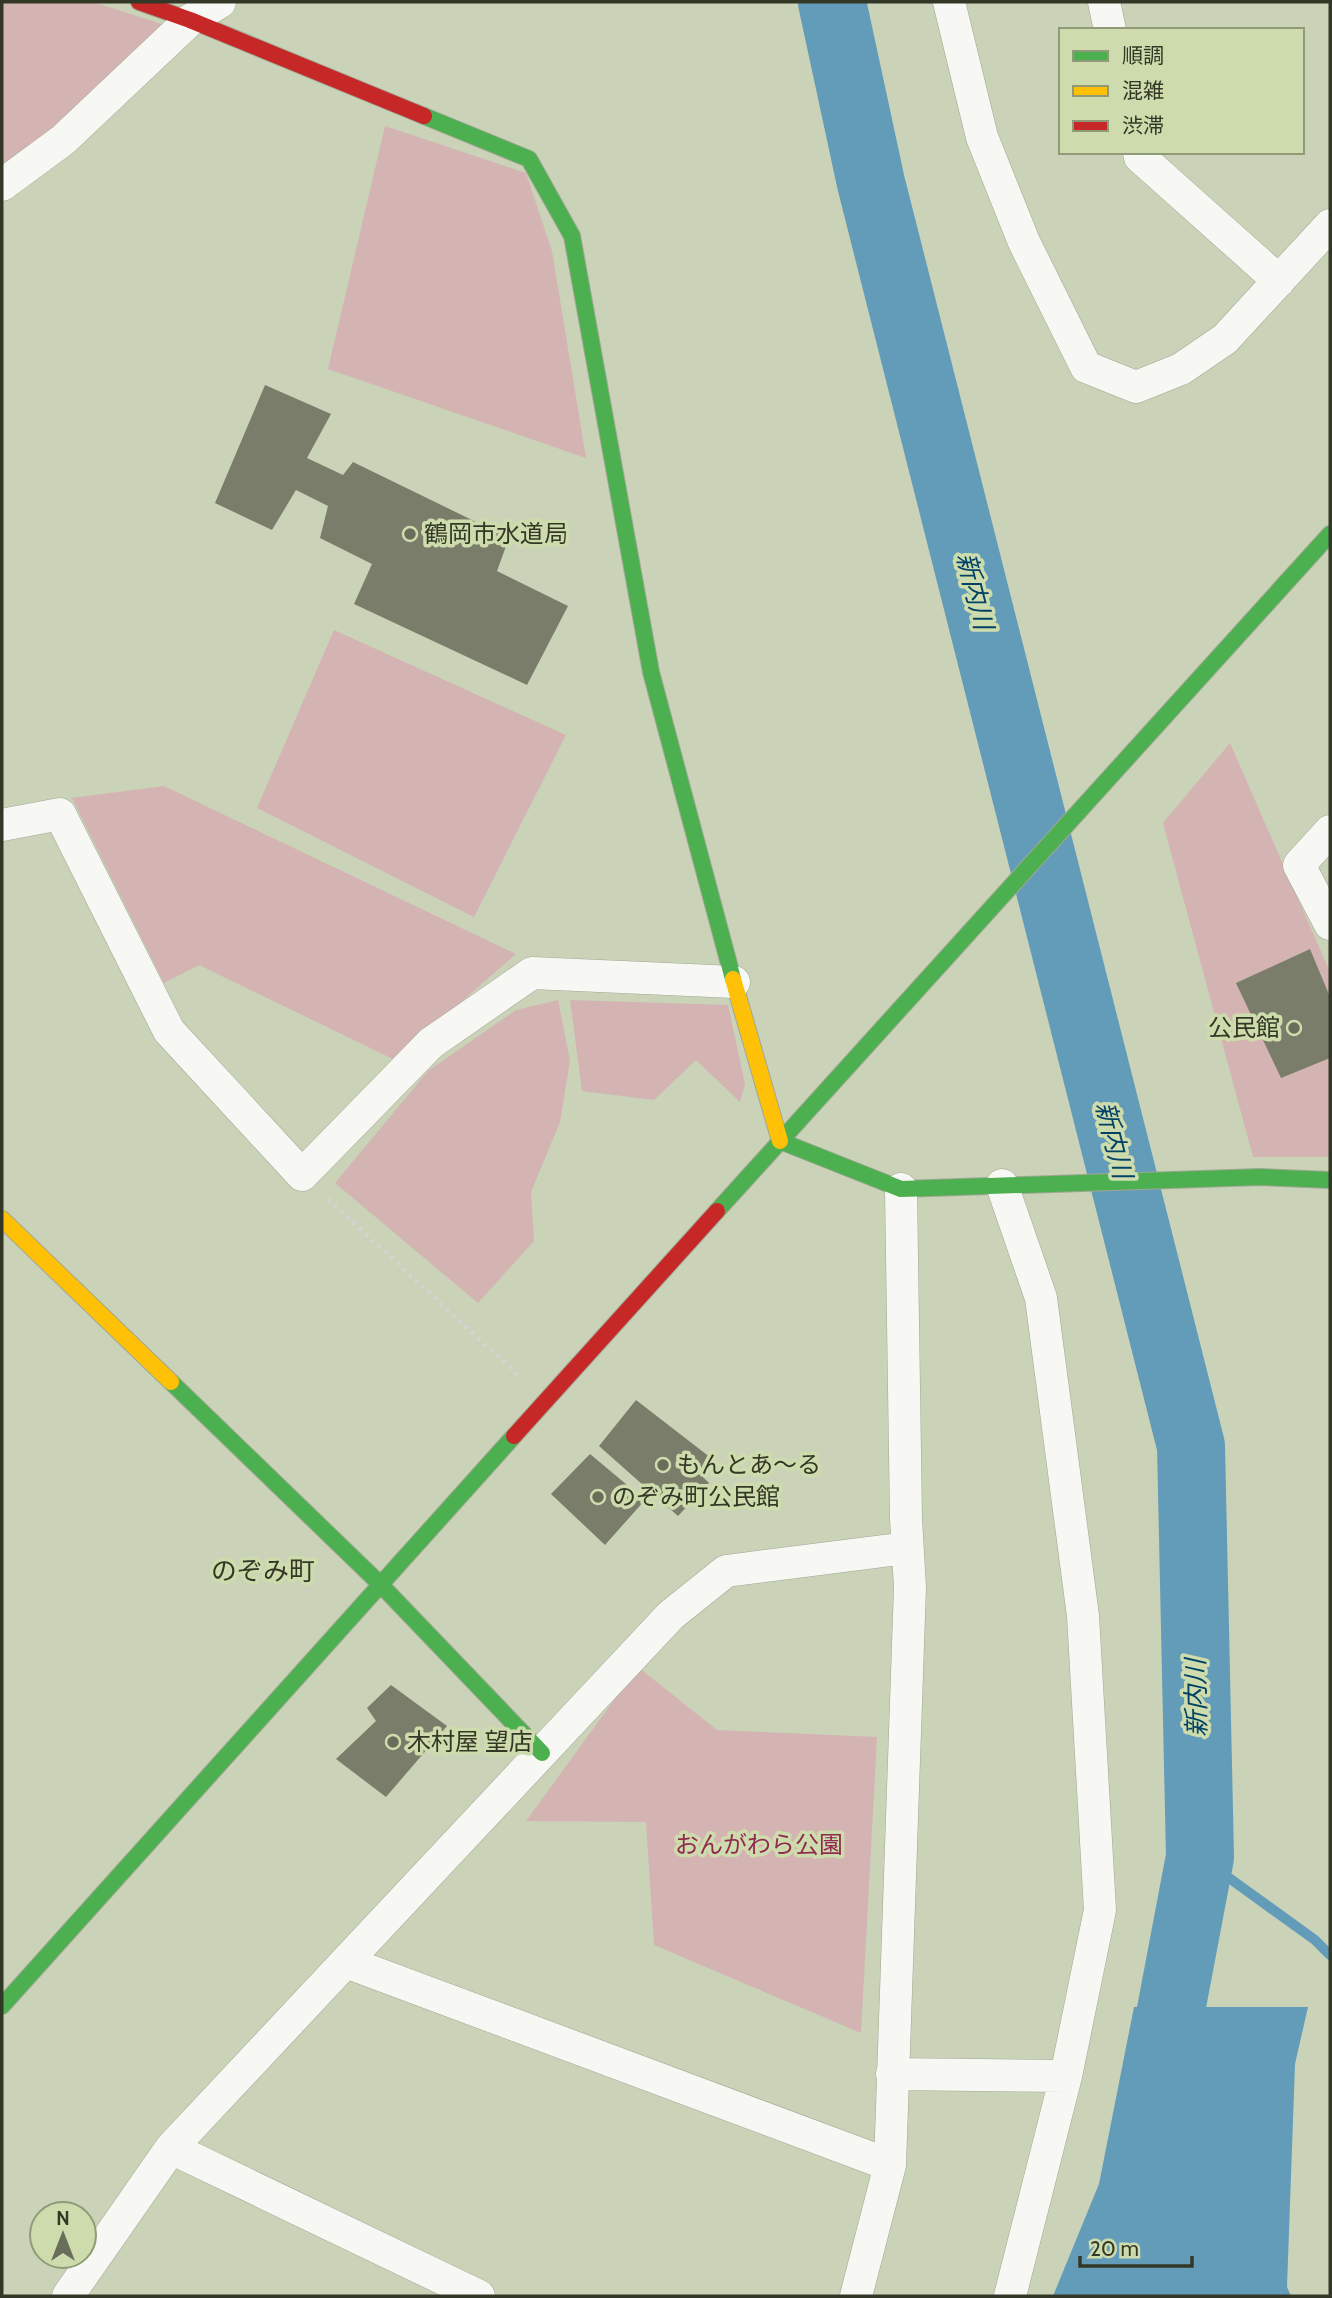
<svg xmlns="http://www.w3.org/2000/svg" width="1332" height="2298" font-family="Cabin,'Noto Sans JP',sans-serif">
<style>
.green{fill:#d4b4b2}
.water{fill:#629cb9}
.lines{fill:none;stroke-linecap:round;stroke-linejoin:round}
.stream{stroke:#629cb9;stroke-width:10}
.river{stroke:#629cb9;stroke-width:68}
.building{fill:#7a7d69}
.street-casing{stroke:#a1a793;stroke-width:33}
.fast-casing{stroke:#a1a793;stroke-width:18}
.slow-casing{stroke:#a1a793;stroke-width:18}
.jam-casing{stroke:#a1a793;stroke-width:18}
.path{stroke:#d2d5cd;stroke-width:4.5;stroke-dasharray:3.5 5;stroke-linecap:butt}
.street{stroke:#f7f8f4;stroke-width:32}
.fast{stroke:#4caf50;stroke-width:16}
.slow{stroke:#ffc107;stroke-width:16}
.jam{stroke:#c62828;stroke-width:16}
.poi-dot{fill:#686e59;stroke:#cedcad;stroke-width:2.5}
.labels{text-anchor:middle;stroke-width:7;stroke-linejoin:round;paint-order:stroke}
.poi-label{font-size:24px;fill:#333826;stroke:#cedcad;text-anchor:start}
.park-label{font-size:24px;fill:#912a51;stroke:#cedcad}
.water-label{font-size:26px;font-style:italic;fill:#014266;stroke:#cedcad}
.neighbourhood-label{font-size:26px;fill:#333826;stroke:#cedcad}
</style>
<rect width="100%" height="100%" fill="#cad2b8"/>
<!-- green -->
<path class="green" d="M2,2H93L165,25L2,176Z
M385,126L526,173L552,251L586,458L328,369Z
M334,630L566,735L474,917L257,808Z
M1230,743L1330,972V1157H1253L1163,823Z
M164,786L516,954L395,1060L199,965L164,983L72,798Z
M558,1000L570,1061L560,1122L531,1192L534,1241L478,1303L335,1183L428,1071L516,1010Z
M570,1000L728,1005L745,1084L740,1102L696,1060L654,1100L582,1091Z
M638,1667L717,1730L877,1737L861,2033L654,1945L646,1822L526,1821Z"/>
<!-- water -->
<path class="water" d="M1134,2007H1308L1295,2064L1287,2287L1291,2296H1053L1099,2184Z"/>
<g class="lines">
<!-- stream -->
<path class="stream" d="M1200,1857L1315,1940L1330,1955"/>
<!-- river -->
<path class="river" d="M832,2L871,183L1191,1446L1200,1857L1154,2100"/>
</g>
<!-- building -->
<path class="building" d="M265,385L331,414L307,458L343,475L353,462L509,538L497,571L568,606L527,685L354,604L372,564L320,538L328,506L296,490L272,530L215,503Z
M1310,949L1330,997V1058L1281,1078L1236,983Z
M636,1400L711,1458L699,1473L709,1483L678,1516L599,1446Z
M590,1454L645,1500L605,1545L551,1494Z
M391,1685L447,1726L386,1797L336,1759L376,1721L367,1708Z"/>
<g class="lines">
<!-- street casing -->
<g class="street-casing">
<path id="street" d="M949,2L982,137L1024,242L1086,367L1136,387L1181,369L1225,339L1330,225
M1104,2L1110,30
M1139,152L1140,157L1279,281
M2,185L63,140L190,20L220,2
M2,825L60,814L169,1031L302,1175L431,1043L532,973L734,982
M1330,831L1299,865L1330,924
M1002,1185L1041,1298L1083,1616L1100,1910L1066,2076L1010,2296
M346,1962L890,2165
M892,2074L1066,2076
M171,2148L479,2296
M68,2296L171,2148L671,1615L726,1571L907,1548
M856,2296L890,2165L910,1587L906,1519L901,1189"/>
</g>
<!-- fast casing -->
<g class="fast-casing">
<path id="fast" d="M424,116L529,159L572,236L651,672L733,979
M780,1141L901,1189L1260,1177L1330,1180
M717,1211L1330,534
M171,1382L380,1584L542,1753
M2,2006L514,1436"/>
</g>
<!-- slow casing -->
<g class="slow-casing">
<path id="slow" d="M733,979L780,1141
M2,1219L171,1382"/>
</g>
<!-- jam casing -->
<g class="jam-casing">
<path id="jam" d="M139,2L190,20L424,116
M514,1436L717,1211"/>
</g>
<!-- path -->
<path class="path" d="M328,1199L519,1376"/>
<!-- street -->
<use href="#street" class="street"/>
<!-- fast -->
<use href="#fast" class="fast"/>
<!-- slow -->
<use href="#slow" class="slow"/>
<!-- jam -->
<use href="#jam" class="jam"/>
</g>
<!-- markers -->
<g class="poi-dot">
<circle cx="410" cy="534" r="7"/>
<circle cx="1294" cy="1028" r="7"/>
<circle cx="663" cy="1465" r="7"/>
<circle cx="598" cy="1497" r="7"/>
<circle cx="393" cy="1742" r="7"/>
</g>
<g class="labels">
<!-- poi labels -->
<g class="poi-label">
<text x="424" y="542">鶴岡市水道局</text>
<text x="1280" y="1036" text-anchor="end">公民館</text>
<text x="677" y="1473">もんとあ～る</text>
<text x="612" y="1505">のぞみ町公民館</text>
<text x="407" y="1750">木村屋 望店</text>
</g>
<!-- park labels -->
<g class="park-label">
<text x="759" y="1853">おんがわら公園</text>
</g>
<!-- water labels -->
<g class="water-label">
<text transform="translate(975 591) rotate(76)" y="9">新内川</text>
<text transform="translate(1114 1140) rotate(76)" y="9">新内川</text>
<text transform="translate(1196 1698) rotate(-91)" y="9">新内川</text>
</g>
<!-- neighbourhood labels -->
<g class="neighbourhood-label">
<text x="263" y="1580">のぞみ町</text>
</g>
</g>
<!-- border -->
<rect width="1332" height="2298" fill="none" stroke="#333826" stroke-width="7"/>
<!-- legend -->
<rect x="1059" y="28" width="245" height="126" fill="#cedcad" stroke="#909a77" stroke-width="2"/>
<rect x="1073" y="51" width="35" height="10" fill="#4caf50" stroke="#909a77" stroke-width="2"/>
<text x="1122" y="63" font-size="21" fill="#333826">順調</text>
<rect x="1073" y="86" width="35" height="10" fill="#ffc107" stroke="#909a77" stroke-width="2"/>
<text x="1122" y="98" font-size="21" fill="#333826">混雑</text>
<rect x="1073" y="121" width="35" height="10" fill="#c62828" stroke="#909a77" stroke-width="2"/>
<text x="1122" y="133" font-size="21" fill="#333826">渋滞</text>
<!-- north arrow -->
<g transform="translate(63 2235)"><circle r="33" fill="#cedcad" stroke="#909a77" stroke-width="2"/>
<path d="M0-5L12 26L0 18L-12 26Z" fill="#686e59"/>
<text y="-10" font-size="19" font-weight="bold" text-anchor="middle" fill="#333826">N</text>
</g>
<!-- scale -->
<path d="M1080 2256v10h112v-10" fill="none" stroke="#333826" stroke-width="3.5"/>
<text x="1090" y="2256" font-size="21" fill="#333826" stroke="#cedcad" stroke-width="5" paint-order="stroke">20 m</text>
</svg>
